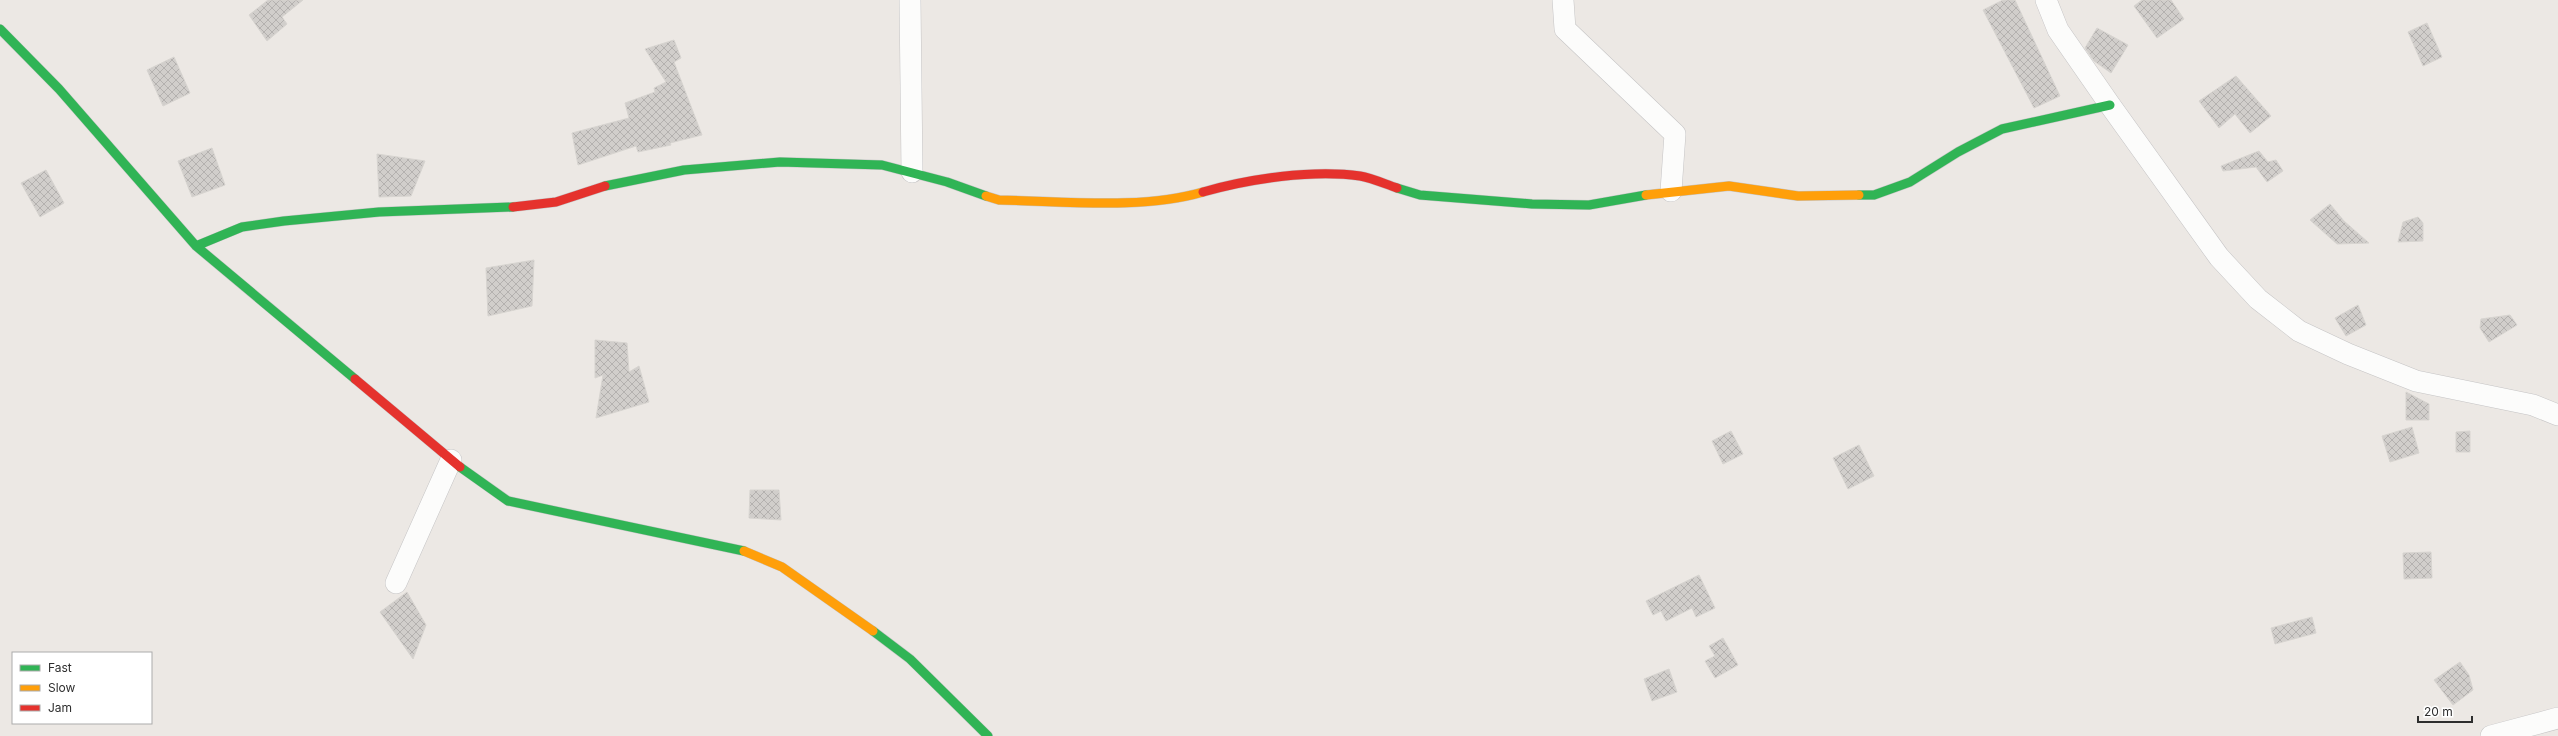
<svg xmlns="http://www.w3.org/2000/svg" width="2558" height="736" font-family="Inter,sans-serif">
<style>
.building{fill:url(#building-cross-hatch);stroke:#d7d4d0}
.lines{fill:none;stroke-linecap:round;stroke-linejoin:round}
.street-casing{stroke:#c5c4c5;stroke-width:22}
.fast-casing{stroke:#c5c4c5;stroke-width:10}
.slow-casing{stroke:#c5c4c5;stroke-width:10}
.jam-casing{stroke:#c5c4c5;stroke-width:10}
.street{stroke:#fcfcfb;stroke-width:21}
.fast{stroke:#30b455;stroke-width:9}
.slow{stroke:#ff9f0a;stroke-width:9}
.jam{stroke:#e5322d;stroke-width:9}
</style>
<defs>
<pattern id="building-cross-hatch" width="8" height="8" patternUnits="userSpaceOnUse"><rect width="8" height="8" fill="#d1cecb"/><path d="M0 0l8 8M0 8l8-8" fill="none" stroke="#b4b1af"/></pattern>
</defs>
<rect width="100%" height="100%" fill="#ece8e4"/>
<!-- building -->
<path class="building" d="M268,0H303L282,17L287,24L267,41L249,15Z
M2003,0H2015L2060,96L2034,108L1983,10Z
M2142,0H2171L2184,19L2157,38L2134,6Z
M2427,23L2442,57L2423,66L2408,32Z
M2097,28L2128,45L2111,73L2094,61L2085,48Z
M674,40L681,58L674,62L702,135L670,143L671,145L638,152L636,146L578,165L572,133L629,118L625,103L655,92L654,88L666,82L645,49Z
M174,57L190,93L163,106L147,70Z
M2236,76L2271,116L2250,133L2235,114L2219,128L2199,101Z
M212,148L225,185L192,197L178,161Z
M2259,151L2268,162L2276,160L2283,171L2267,182L2256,167L2223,171L2221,166Z
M377,154L425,161L411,196L379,197Z
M46,170L64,203L40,217L21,183Z
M2330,204L2344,221L2369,243L2337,244L2310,220Z
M2418,217L2423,223V241L2398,242L2403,222Z
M534,260L532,306L488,316L486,268Z
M2358,305L2366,325L2346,336L2335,318Z
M2510,315L2517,325L2489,342L2480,328L2481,319Z
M595,340L627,343L629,372L639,366L649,402L596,418L603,375L595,378Z
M2406,392L2429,404V420H2406Z
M2412,427L2419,453L2390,462L2382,436Z
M1731,431L1743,454L1723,464L1712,441Z
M2470,431V452H2456V432Z
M1859,445L1874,476L1848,489L1833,458Z
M750,490H779L781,520L749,518Z
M2431,552L2432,578L2404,579L2403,553Z
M1699,575L1715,608L1696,617L1692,608L1666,621L1661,611L1653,615L1646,601Z
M407,592L426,625L413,659L380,612Z
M2312,617L2316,633L2275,644L2271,628Z
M1723,638L1738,665L1715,678L1705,661L1715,656L1709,646Z
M2460,662L2469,675L2473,690L2453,705L2434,680Z
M1669,669L1677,692L1652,701L1644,679Z"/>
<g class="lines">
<!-- street casing -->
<g class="street-casing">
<path id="street" d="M910,0L912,172
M1563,0L1565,29L1675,134L1671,191
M2046,0L2058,30L2110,105L2219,257L2258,299L2299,331L2348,354L2416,381L2533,405L2558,415
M396,583L451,460
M2491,736L2558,718"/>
</g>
<!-- fast casing -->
<g class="fast-casing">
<path id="fast" d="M0,29L59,89L196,246L355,379
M605,186L684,170L780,162L882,165L947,182L986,196
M1397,188L1420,195L1532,204L1589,205L1646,195
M1859,195H1874L1910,182L1958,152L2002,129L2110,105
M196,246L242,227L284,221L379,212L513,207
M460,467L508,501L744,551
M873,631L910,659L988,736"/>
</g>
<!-- slow casing -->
<g class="slow-casing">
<path id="slow" d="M1646,195L1729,186L1798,196L1859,195
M986,196L999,200C1063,201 1142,210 1203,192
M744,551L782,567L873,631"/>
</g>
<!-- jam casing -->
<g class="jam-casing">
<path id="jam" d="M1203,192C1248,179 1313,169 1360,176C1372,178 1385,184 1397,188
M513,207L556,202L605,186
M355,379L460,467"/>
</g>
<!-- street -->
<use href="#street" class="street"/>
<!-- fast -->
<use href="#fast" class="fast"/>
<!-- slow -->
<use href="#slow" class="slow"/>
<!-- jam -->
<use href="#jam" class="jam"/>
</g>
<!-- legend -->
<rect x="12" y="652" width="140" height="72" fill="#ffffff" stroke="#ababab"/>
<rect x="20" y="665" width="20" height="6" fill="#30b455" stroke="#ababab"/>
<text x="48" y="672" font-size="12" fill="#2e2e2e">Fast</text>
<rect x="20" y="685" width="20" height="6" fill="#ff9f0a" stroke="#ababab"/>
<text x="48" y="692" font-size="12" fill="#2e2e2e">Slow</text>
<rect x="20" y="705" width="20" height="6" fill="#e5322d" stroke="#ababab"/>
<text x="48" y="712" font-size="12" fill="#2e2e2e">Jam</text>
<!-- scale -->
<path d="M2418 716v6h54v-6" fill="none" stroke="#2e2e2e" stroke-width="2"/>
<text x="2424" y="716" font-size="12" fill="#2e2e2e" stroke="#ffffff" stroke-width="3" paint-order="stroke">20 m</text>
</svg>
